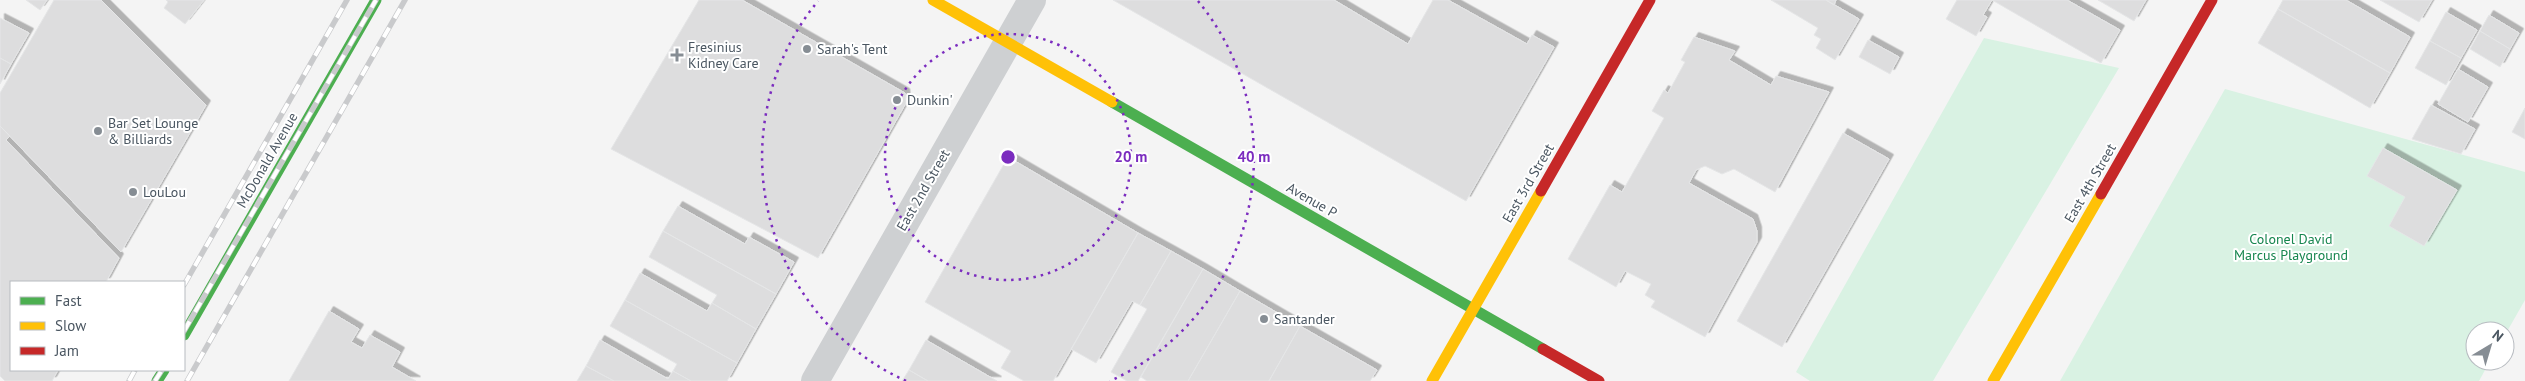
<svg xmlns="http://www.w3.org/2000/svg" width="2525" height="381" font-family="'PT Sans',sans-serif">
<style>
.green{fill:#d9f2e3}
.building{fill:#ddddde;stroke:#e5e6e7;filter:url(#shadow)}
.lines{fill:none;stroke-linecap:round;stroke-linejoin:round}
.street{stroke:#ced0d2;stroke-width:28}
.fast{stroke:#4caf50;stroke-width:11}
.slow{stroke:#ffc107;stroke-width:11}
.jam{stroke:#c62828;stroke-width:11}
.rail-casing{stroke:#c9cacc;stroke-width:5.5}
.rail{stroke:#fff;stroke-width:4;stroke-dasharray:11;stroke-linecap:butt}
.ring{fill:none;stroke:#7b2cbf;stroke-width:2.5;stroke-dasharray:2.5 5}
.poi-dot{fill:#868d94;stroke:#fff;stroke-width:2}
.labels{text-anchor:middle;stroke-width:4;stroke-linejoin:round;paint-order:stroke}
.poi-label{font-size:14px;fill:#4a5661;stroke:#fff;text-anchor:start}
.street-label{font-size:14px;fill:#4a5661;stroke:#fff}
.park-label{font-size:14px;fill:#17864f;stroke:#fff}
.centre{fill:#7b2cbf;stroke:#fff;stroke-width:2.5}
.ring-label{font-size:15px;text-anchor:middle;font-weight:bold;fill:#7b2cbf;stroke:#fff;stroke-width:4;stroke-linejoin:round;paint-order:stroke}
</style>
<defs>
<filter id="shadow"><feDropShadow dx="4.5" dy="-4.5" stdDeviation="0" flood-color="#0004"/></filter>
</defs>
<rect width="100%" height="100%" fill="#f4f4f4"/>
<!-- green -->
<path class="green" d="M1984,38L2119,68L1933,381H1810L1796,372Z
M2225,89L2525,172V300L2505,335V331H2475V361H2490L2479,381H2060Z"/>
<!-- building -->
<path class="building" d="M26,0H47L40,10Z
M54,0H101L206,105L121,252L0,126V93Z
M166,0H204L185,24L164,8L168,2Z
M699,0H742L905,93L906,103L818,258L611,149Z
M1113,0H1334L1408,44L1433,0H1448L1527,44L1532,35L1554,47L1466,201Z
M1771,0H1826L1859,19L1835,60L1816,48L1821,39L1814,35L1818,28Z
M1826,0H1836L1834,5Z
M1957,0H1992L1983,15L1987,17L1976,36L1946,19Z
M1992,0H2067L2120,30L2101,63Z
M2098,0H2146L2134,21Z
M2283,0H2346L2410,37L2390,73L2278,9Z
M2380,0H2432L2419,22Z
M2278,9L2390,73L2370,108L2258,43Z
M2446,12L2477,30L2461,58L2430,41Z
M2489,15L2519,33L2510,49L2480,31Z
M0,18L29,33L11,64L0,58Z
M2480,31L2510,49L2500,67L2470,49Z
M1694,37L1735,51L1729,60L1771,85L1776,76L1829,92L1775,192L1734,169L1722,174L1705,166L1696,170L1689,183L1753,219L1757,231V242L1705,337L1651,307L1655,301L1645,295L1651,284L1625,271L1616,287L1568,259L1610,185L1622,192L1664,118L1652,111L1664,90L1668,93L1685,62L1681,60Z
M1868,40L1899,57L1890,74L1859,57Z
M2430,41L2461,58L2446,85L2415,68Z
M0,58L11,64L0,84Z
M2458,69L2488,87L2468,122L2438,104Z
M2431,105L2475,129L2461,154L2412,139Z
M2525,108V139L2512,132Z
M0,126L10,136L6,140L119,258L106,282H11V370H58L52,381H5L0,376Z
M1843,133L1889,159L1782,347L1737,321Z
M2383,148L2457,190L2424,246L2389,226L2405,197L2367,176Z
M1008,157L1138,233L1053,381H1024L1001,368L1011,351L925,302Z
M678,206L745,244L749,237L794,262L776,294L663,231Z
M663,231L776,294L756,329L712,303L717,295L649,257Z
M1138,233L1171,251L1140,305L1132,301L1096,363L1071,349Z
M1171,251L1203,269L1138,381H1127L1111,372L1147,309L1140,305Z
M1203,269L1240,291L1188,381H1147L1141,377Z
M640,273L707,311L712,303L756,329L737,363L625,300Z
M1240,291L1300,326L1269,381H1188Z
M625,300L737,363L727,381H691L673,371L677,364L610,326Z
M329,311L359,329L351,342L362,348L370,335L400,352L392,367L416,381H289Z
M1300,326L1377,370L1370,381H1269Z
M600,340L668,379L673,371L691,381H614L586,366Z
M926,340L997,381H928L909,370Z
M586,366L614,381H577Z
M909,370L928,381H902Z"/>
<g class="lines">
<!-- street -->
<path class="street" d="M815,381L1032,0"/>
<!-- fast -->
<path class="fast" d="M1112,102L1543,349
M184,335L376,0
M157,381L164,370"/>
<!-- slow -->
<path class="slow" d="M933,0L1112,102
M1432,381L1541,191
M1993,381L2101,194"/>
<!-- jam -->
<path class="jam" d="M1541,191L1650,0
M2101,194L2212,0
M1543,349L1599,381"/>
<!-- rail casing -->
<g class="rail-casing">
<path id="rail" d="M184,285L347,0
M184,331L376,0
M129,381L135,370
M155,381L162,370
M187,381L405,0"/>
</g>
<!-- rail -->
<use href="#rail" class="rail"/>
</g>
<!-- distance rings -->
<g class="ring">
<circle cx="1008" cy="157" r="123"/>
<path d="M906 381A246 246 0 0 1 818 1M1198 1A246 246 0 0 1 1110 381"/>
</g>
<!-- markers -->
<g class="poi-dot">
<circle cx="807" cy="49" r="5"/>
<path d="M674.5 47.5h5v5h5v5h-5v5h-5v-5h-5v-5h5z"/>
<circle cx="897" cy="100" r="5"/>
<circle cx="98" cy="131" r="5"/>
<circle cx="133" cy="192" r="5"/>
<circle cx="1264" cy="319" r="5"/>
</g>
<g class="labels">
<!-- poi labels -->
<g class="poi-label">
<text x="688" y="52">Fresinius<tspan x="688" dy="16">Kidney Care</tspan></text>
<text x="817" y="54">Sarah's Tent</text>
<text x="907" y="105">Dunkin'</text>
<text x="108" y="128">Bar Set Lounge<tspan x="108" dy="16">&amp; Billiards</tspan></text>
<text x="143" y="197">LouLou</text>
<text x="1274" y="324">Santander</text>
</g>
<!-- street labels -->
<g class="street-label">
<text transform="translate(267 160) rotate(-60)" y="5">McDonald Avenue</text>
<text transform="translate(1528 183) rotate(-60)" y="5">East 3rd Street</text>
<text transform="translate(2090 183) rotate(-60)" y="5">East 4th Street</text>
<text transform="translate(923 190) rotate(-60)" y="5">East 2nd Street</text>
<text transform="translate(1312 200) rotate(30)" y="5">Avenue P</text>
</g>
<!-- park labels -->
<g class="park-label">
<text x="2291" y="244">Colonel David<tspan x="2291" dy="16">Marcus Playground</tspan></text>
</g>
</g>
<circle cx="1008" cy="157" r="8" class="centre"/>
<g class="ring-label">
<text x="1131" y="162">20 m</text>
<text x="1254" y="162">40 m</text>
</g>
<!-- legend -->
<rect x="10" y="281" width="175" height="90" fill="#ffffff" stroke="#b7bbc0"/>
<rect x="20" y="297" width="25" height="8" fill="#4caf50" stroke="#b7bbc0"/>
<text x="55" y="306" font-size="15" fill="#4a5661">Fast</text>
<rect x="20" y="322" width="25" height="8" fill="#ffc107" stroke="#b7bbc0"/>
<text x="55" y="331" font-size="15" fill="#4a5661">Slow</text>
<rect x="20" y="347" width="25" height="8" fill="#c62828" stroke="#b7bbc0"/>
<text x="55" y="356" font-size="15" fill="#4a5661">Jam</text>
<!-- north arrow -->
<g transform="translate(2490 346) rotate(38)"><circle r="24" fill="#ffffff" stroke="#b7bbc0"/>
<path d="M0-4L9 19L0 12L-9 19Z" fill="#868d94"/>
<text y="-8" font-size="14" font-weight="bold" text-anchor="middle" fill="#4a5661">N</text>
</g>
</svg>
